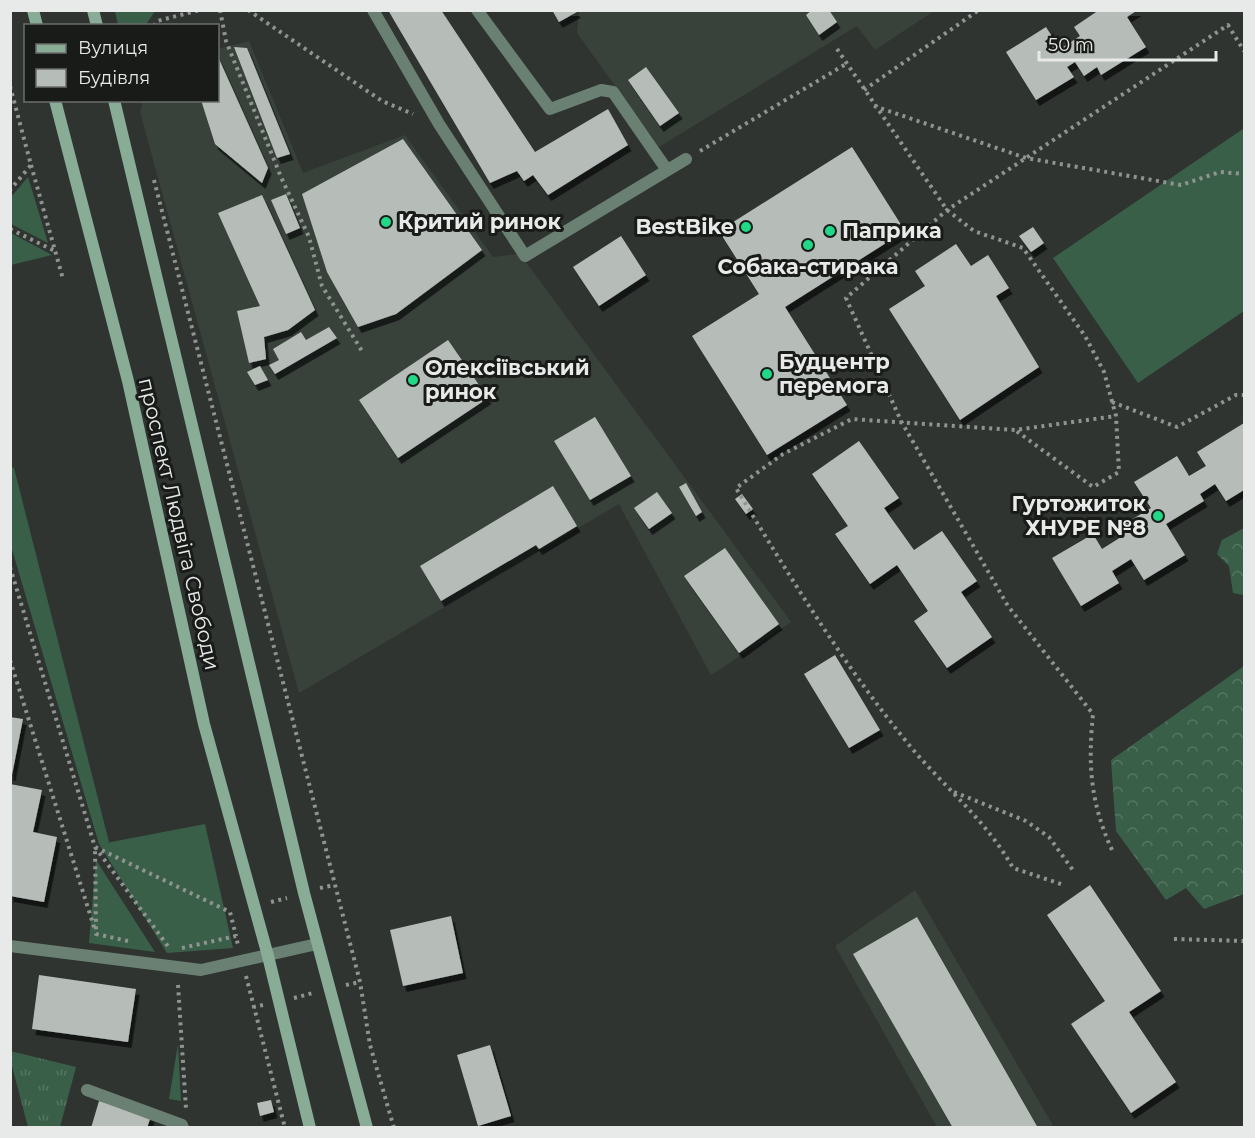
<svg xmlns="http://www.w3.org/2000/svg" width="1255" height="1138" font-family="Montserrat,sans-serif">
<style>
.built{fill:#38423b}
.grass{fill:#3a5f49}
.forest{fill:url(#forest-crowns)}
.park{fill:url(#park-tufts)}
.building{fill:#b6bcb8;filter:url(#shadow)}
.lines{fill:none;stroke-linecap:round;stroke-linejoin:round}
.path{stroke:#909491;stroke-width:4;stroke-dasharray:3 4.5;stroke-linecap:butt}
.lane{stroke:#6a8072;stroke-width:12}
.secondary{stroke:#89ac96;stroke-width:12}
.poi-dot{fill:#21d887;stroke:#191b19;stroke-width:2}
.labels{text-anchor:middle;stroke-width:6;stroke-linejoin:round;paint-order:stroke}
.poi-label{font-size:21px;font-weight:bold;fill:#e7eae8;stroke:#191b19;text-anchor:start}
.street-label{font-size:21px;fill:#e7eae8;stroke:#191b19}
</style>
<defs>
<pattern id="forest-crowns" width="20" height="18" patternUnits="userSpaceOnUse" patternTransform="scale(1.5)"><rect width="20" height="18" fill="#3a5f49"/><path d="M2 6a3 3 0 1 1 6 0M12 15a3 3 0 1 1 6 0" fill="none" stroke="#567663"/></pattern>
<pattern id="park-tufts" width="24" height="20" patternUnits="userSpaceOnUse" patternTransform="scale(1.5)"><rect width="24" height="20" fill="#3a5f49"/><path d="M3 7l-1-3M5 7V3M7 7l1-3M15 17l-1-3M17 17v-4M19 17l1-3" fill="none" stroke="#567663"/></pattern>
<filter id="shadow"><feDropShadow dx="3.5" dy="6" stdDeviation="0" flood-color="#0009"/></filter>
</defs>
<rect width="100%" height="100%" fill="#2f3431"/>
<!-- built -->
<path class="built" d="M579,11H934L875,50L857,26L659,147L577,33Z
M249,41L303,173L405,135L493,257L520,254L791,622L711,675L619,504L299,693L140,112L143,101L218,100V49Z
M915,890L1054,1127H937L835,946Z"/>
<!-- grass -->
<path class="grass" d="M115,11V10L155,11L145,26L118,25Z
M1243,129L1244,311L1138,383L1053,258Z
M28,177L48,243L11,224V197Z
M11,233L52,255L11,265Z
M10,467L14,468L109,842L106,843L205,824L233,948L167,953L99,844L11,546Z
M96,860L155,952L89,943Z
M178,1044L181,1101L169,1099Z"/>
<!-- forest -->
<path class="forest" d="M1244,528V595L1233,593L1229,566L1217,554L1222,540Z
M1244,666V894L1204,909L1186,888L1166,900L1116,831L1111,760Z"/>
<!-- park -->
<path class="park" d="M10,1051L76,1067L60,1127H28L11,1062Z"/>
<!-- building -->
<path class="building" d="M388,10H441L535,152L608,109L628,145L548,195L533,175L524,181L517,171L490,183Z
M552,10H576L577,12L559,22Z
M812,10H829L837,22L819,35L806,15Z
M1099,10H1138L1127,17L1146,47L1101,75L1097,67L1084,76L1075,62L1067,67L1074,77L1036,100L1006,52L1046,27L1060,49L1080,36L1074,27Z
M234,47L247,48L290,154L277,158Z
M219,59L268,168L262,183L215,144L201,100H218Z
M646,67L679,113L660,126L628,80Z
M403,139L482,250L396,314L358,327L327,272L302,194Z
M852,147L905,231L785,307L847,405L767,455L692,336L759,294L719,231Z
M286,194L300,228L286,234L271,200Z
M262,195L315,310L288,330L264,337L266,359L249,363L237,311L260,306L218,213Z
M1033,227L1044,243L1031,252L1019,236Z
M621,236L646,275L599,306L573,267Z
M956,244L971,266L988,255L1009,288L996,296L1039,367L960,420L889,309L925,286L915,271Z
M329,327L337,338L275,374L269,365L279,360L273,349L301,332L306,340Z
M448,340L488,398L398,458L359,400Z
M260,366L268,380L255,385L247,372Z
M595,417L631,476L590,500L554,441Z
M1244,423V490L1226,501L1215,484L1200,494L1204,501L1166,524L1185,555L1144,580L1131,559L1112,571L1119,583L1081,606L1052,558L1093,534L1102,549L1121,537L1116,529L1151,508L1134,482L1177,456L1189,476L1206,466L1197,452Z
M859,441L899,498L884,508L914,550L942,531L977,581L961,592L992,637L947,668L914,621L928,611L897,565L870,584L835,534L848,526L812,474Z
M686,483L702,512L696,516L679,487Z
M553,486L577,526L539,549L536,545L441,601L420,566Z
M657,492L672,513L649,529L634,508Z
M742,494L753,509L746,514L735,499Z
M725,548L779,624L739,653L684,576Z
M835,655L880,730L849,748L804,674Z
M10,717L23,719L12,775H10Z
M10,784L42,790L33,832L57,837L44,902L10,896Z
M1090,885L1161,991L1129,1012L1176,1082L1131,1113L1071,1024L1105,1001L1047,915Z
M451,916L463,973L403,986L390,930Z
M917,917L1038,1128H953L853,954Z
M39,975L136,989L128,1042L32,1029Z
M490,1045L511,1116L478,1126L457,1055Z
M271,1100L274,1112L260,1116L257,1103Z
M99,1101L151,1116L147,1128H91Z"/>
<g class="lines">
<!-- path -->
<path class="path" d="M220,10L226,41L281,177L309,237L322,286L362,351
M248,10L382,101L413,114
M154,26L157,21L200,10
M837,49L947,210L974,231L1023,248L1085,336L1104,372L1116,416L1119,472L1093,487L1015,430
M10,86L31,165L10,190
M864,90L979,10
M874,106L1026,158L1181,185L1220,172L1244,174
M700,151L846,64
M31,165L63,279
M154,180L360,982L370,1045L394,1128
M10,229L55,251
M1112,402L1177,427L1236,395H1244
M10,567L95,847L170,949
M10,660L94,927
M954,792L1026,821L1049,837L1075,873
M1112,850C1090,802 1088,764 1093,714L1008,606L901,421L846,298L947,210L1228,25L1244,51
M1061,884L1013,868C987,821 944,787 910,746C844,666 790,577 736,488L783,454L852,419L1015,430L1116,416
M320,888L334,885
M271,902L287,898
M1174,939L1244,941
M128,941L96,934L95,847L230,912L236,936
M182,948L236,936L238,945
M246,976L254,1007
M178,985L186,1109
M346,985L360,982
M294,998L313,993
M263,1005L254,1007L285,1128"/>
<!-- lane -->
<path class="lane" d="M373,10L439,124L525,256L686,159
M477,10L550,109L601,90L613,92L667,170
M10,946L201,970L317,944
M87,1090L182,1125L183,1128"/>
<!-- secondary -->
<path class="secondary" d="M33,10L37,26
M93,10L97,26
M55,100L128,381L204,724L268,956L310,1128
M114,100L304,893L367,1128"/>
</g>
<!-- markers -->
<g class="poi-dot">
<circle cx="386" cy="222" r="6"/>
<circle cx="746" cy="227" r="6"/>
<circle cx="830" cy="231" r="6"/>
<circle cx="808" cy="245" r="6"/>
<circle cx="767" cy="374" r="6"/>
<circle cx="413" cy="380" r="6"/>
<circle cx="1158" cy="516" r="6"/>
</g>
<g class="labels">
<!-- poi labels -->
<g class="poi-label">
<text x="398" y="229">Критий ринок</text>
<text x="734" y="234" text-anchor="end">BestBike</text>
<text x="842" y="238">Паприка</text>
<text x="808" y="274" text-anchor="middle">Собака-стирака</text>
<text x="779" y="369">Будцентр<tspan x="779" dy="24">перемога</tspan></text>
<text x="425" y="375">Олексіївський<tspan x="425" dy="24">ринок</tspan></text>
<text x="1146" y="511" text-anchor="end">Гуртожиток<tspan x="1146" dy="24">ХНУРЕ №8</tspan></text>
</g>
<!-- street labels -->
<g class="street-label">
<text transform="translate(179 524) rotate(77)" y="7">проспект Людвіга Свободи</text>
</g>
</g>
<!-- border -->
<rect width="1255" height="1138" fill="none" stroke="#e7eae8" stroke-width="24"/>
<!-- legend -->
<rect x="24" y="24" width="195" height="78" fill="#191b19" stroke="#6b6e6c" stroke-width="1.5"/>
<rect x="36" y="44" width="30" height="9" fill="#89ac96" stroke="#6b6e6c" stroke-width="1.5"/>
<text x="78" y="54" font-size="18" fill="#e7eae8">Вулиця</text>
<rect x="36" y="69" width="30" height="18" fill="#b6bcb8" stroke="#6b6e6c" stroke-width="1.5"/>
<text x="78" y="84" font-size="18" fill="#e7eae8">Будівля</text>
<!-- scale -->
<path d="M1039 51v9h177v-9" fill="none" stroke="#e7eae8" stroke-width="3"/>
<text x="1048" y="51" font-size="18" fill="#e7eae8" stroke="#191b19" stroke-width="4.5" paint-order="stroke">50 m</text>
</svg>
